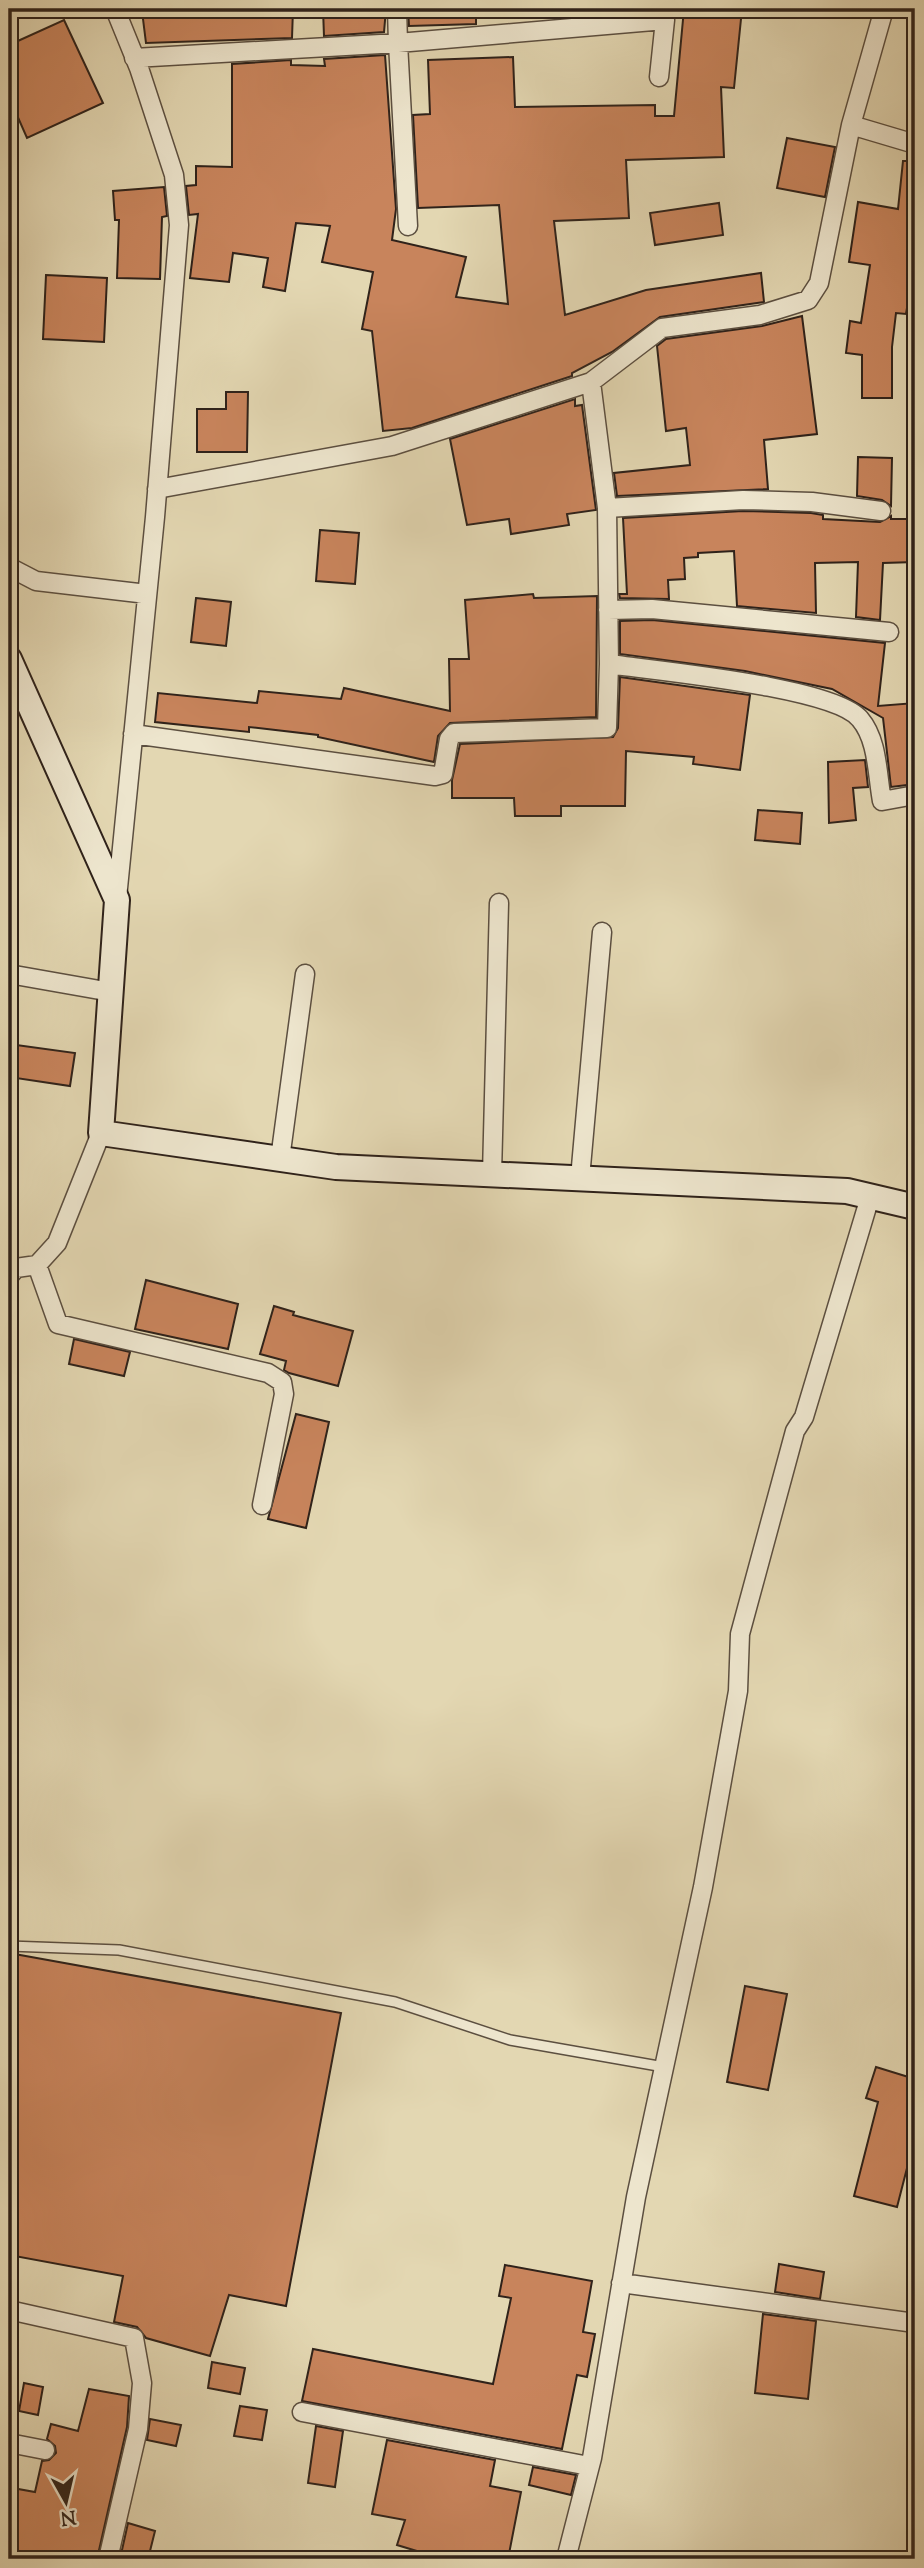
<svg xmlns="http://www.w3.org/2000/svg" width="924" height="2568" font-family="'Sorts Mill Goudy',serif">
<style>
.building{fill:#c8845c;stroke:#2f221a;stroke-width:2}
.lines{fill:none;stroke-linecap:round;stroke-linejoin:round}
.lane-casing{stroke:#5c4f40;stroke-width:12}
.street-casing{stroke:#5c4f40;stroke-width:21}
.secondary-casing{stroke:#2f221a;stroke-width:28}
.lane{stroke:#ede5cd;stroke-width:9}
.street{stroke:#ede5cd;stroke-width:18}
.secondary{stroke:#ede5cd;stroke-width:24}
</style>
<rect width="100%" height="100%" fill="#e3d7b2"/>
<filter id="stains"><feTurbulence type="fractalNoise" baseFrequency=".00286" numOctaves="4"/><feColorMatrix values="0 0 0 0 .2 0 0 0 0 .09 0 0 0 0 .02 0 0 0 .5 -.17"/></filter>
<radialGradient id="worn" r=".72"><stop offset=".6" stop-color="#630" stop-opacity="0"/><stop offset="1" stop-color="#630" stop-opacity=".3"/></radialGradient>
<!-- building -->
<path class="building" d="M164,9H293L292,38L146,43L142,11Z
M323,9H386L384,32L324,36Z
M408,9H476V24L409,26Z
M684,9H742L734,88L721,87L724,157L626,160L629,218L554,221L565,315L646,290L761,273L764,302L660,317L612,352L572,373V376L412,428L383,431L372,331L362,329L373,272L322,262L330,226L296,223L285,291L263,287L268,258L233,253L229,282L190,278L198,214L189,215L186,186L196,185V166L232,167V64L291,60V65L325,66L324,59L385,55L396,209L392,240L466,257L456,297L508,304L499,205L418,208L413,115L430,114L428,60L513,57L515,107L655,105V116H674Z
M64,20L103,103L27,138L9,97V45Z
M787,138L835,147L825,197L777,188Z
M903,161H915V272H913L906,314L896,313L892,347V398H862V355L846,353L850,321L861,323L870,265L849,262L858,202L898,209Z
M164,187L167,216L162,217L160,279L117,278L119,220H115L113,191Z
M719,203L723,235L655,245L650,213Z
M46,275L107,278L104,342L43,339Z
M802,316L817,434L764,440L768,489L617,496L614,473L690,465L686,428L666,431L657,346L666,339L762,326Z
M226,392H248L247,452H197V409H226Z
M575,399V406L582,405L596,510L567,514L569,525L511,534L509,519L467,525L450,439Z
M858,457L892,458L891,506L882,500L857,496Z
M743,511L811,513L823,515V519L880,522L891,516V519H915V562L883,563L880,620L856,617L858,562L815,563L816,613L737,606L734,551L698,553V557L684,558L685,579L668,580L669,599L620,598L619,594H627L623,518Z
M320,530L359,533L355,584L316,581Z
M533,594L534,598L597,596L596,717L450,723L438,736L434,762L318,737V735L249,727V732L155,722L158,693L257,703L259,691L341,699L344,688L450,711L449,659H469L465,600Z
M196,598L231,602L226,646L191,642Z
M652,620L885,643L878,706L915,703V784L891,787L883,718L832,689L745,671L620,654V621Z
M620,677L750,695L740,770L693,764L694,757L626,751L625,806H561V816H515L514,798H452V780L460,744L613,737L618,728Z
M865,760L868,787L853,788L856,820L829,823L828,762Z
M758,810L802,813L800,844L755,840Z
M9,1044L75,1053L70,1086L9,1077Z
M146,1280L238,1304L228,1349L135,1329Z
M274,1306L294,1312L293,1315L353,1331L338,1386L289,1373L284,1370L286,1361L260,1354Z
M74,1339L130,1352L124,1376L69,1364Z
M296,1414L329,1422L306,1528L268,1519Z
M9,1953L341,2013L286,2306L229,2295L210,2356L146,2338L137,2327L114,2322L123,2276L9,2255Z
M745,1986L787,1994L768,2090L727,2082Z
M876,2067L915,2079V2137L897,2207L854,2196L878,2102L866,2098Z
M779,2264L824,2272L820,2299L775,2292Z
M505,2265L592,2281L583,2332L595,2334L587,2377L577,2375L562,2449L302,2401L313,2349L493,2384L511,2298L499,2296Z
M763,2314L816,2321L808,2399L755,2393Z
M212,2362L245,2368L240,2394L208,2388Z
M24,2383L43,2387L38,2415L19,2411Z
M89,2389L129,2396L127,2427L97,2559H9V2492L17,2494L18,2489L35,2492L42,2461L49,2460L56,2453L55,2446L47,2439L51,2424L78,2431Z
M240,2406L267,2410L262,2440L234,2436Z
M150,2419L181,2425L176,2446L147,2440Z
M316,2426L343,2431L335,2487L308,2483Z
M387,2440L495,2460L490,2486L521,2492L508,2559H457L441,2555L440,2558L397,2545L405,2520L372,2514Z
M533,2467L576,2475L571,2495L529,2485Z
M128,2523L155,2531L148,2559H120Z"/>
<g class="lines">
<!-- lane casing -->
<g class="lane-casing">
<path id="lane" d="M9,1946L119,1950L395,2002L510,2040L664,2067"/>
</g>
<!-- street casing -->
<g class="street-casing">
<path id="street" d="M115,9L139,68L174,175L179,225L155,517L117,898
M134,58L398,43L397,9
M851,125L915,144
M408,226L398,43L665,20L659,77
M591,382L607,508L609,664C657,671 834,687 860,719C878,740 877,774 882,801L915,795
M157,489L392,446L591,382L662,328L760,315L808,300L819,283L851,125L884,9
M607,508L743,500L812,502L881,511
M9,567L36,581L147,594
M608,610L652,609L889,632
M133,734L435,776L443,774L449,739L454,733L607,728L609,664
M9,974L111,992
M280,1159L305,974
M492,1174L499,903
M580,1178L602,932
M37,1265L58,1324L268,1373L282,1382L284,1394L262,1505
M9,1276L16,1268L37,1265L57,1243L101,1133
M621,2283L915,2323
M9,2310L134,2338L142,2383L138,2429L108,2559
M302,2412L589,2466
M9,2443L45,2450
M566,2559L592,2458L636,2197L703,1887L738,1691L740,1634L795,1431L804,1417L870,1197"/>
</g>
<!-- secondary casing -->
<g class="secondary-casing">
<path id="secondary" d="M9,659L117,900L101,1133L336,1167L847,1191L915,1207"/>
</g>
<!-- lane -->
<use href="#lane" class="lane"/>
<!-- street -->
<use href="#street" class="street"/>
<!-- secondary -->
<use href="#secondary" class="secondary"/>
</g>
<!-- margin -->
<rect width="924" height="2568" fill="none" stroke="#e3d7b2" stroke-width="35"/>
<rect x="10" y="10" width="903" height="2547" fill="none" stroke="#2f221a" stroke-width="3.5"/>
<rect x="18" y="18" width="889" height="2533" fill="none" stroke="#2f221a" stroke-width="2"/>
<!-- north arrow -->
<g transform="translate(66 2502) rotate(172)" stroke="#ede5cd" stroke-width="5" paint-order="stroke">
<path d="M0-5L12 26L0 18L-12 26Z" fill="#2f221a"/>
<text y="-10" font-size="19" font-weight="bold" text-anchor="middle" fill="#2f221a">N</text>
</g>
<rect width="100%" height="100%" filter="url(#stains)"/>
<rect width="100%" height="100%" fill="url(#worn)"/>
</svg>
